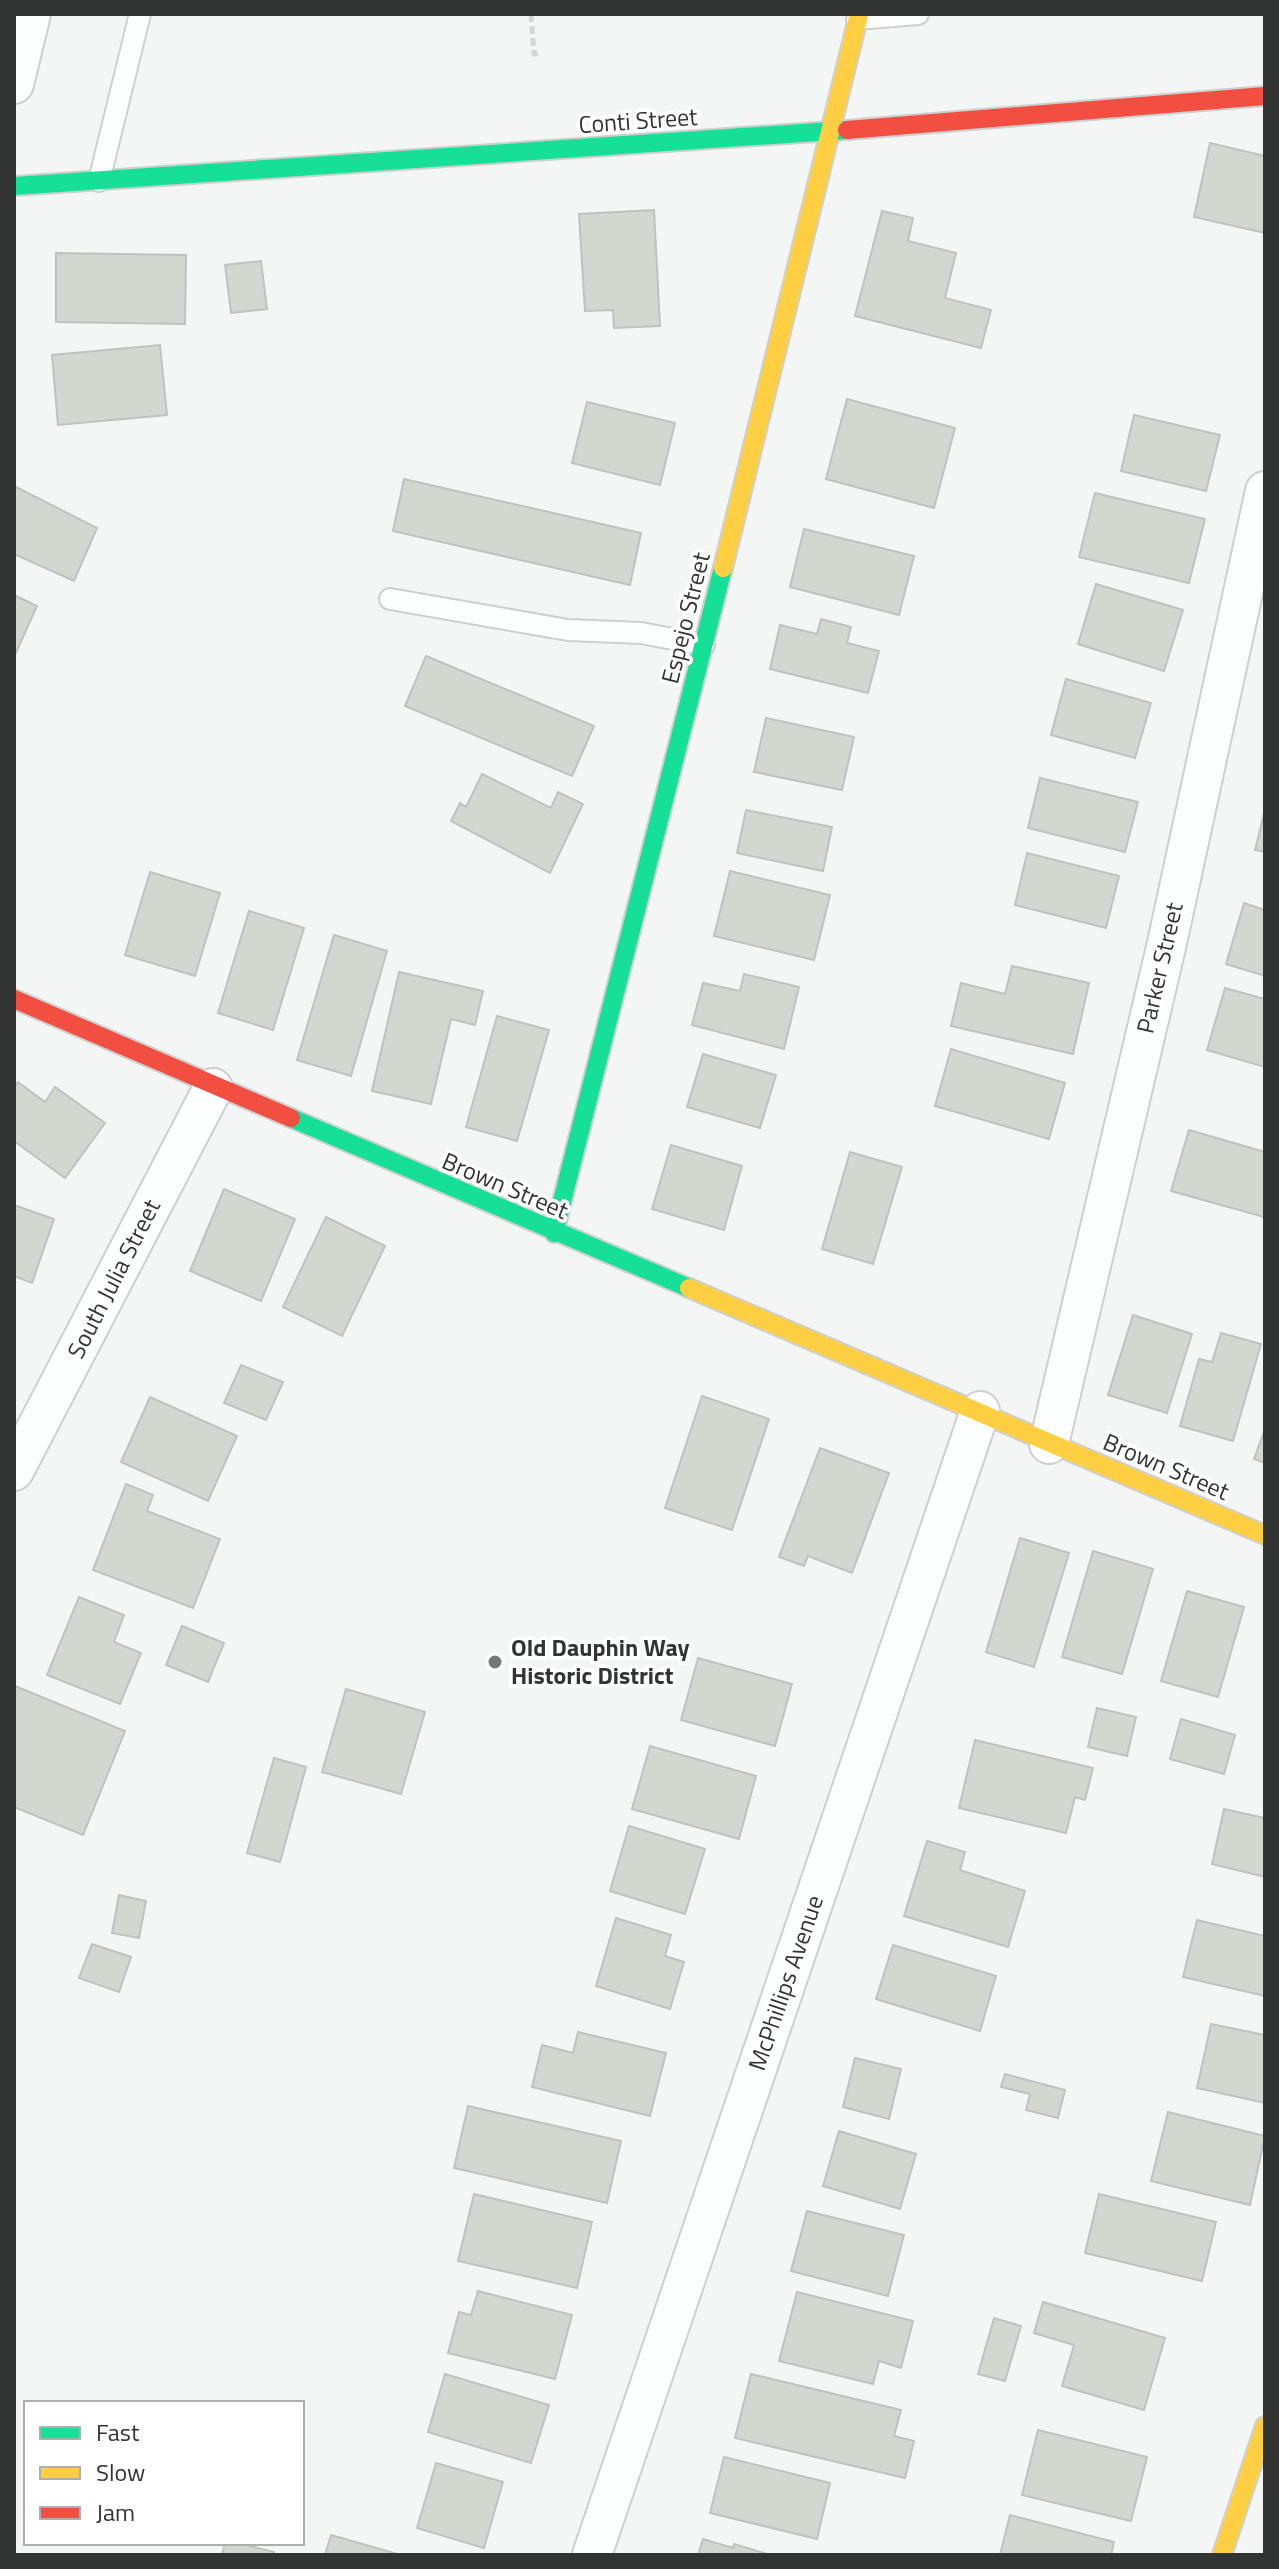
<svg xmlns="http://www.w3.org/2000/svg" width="1279" height="2569" font-family="'Titillium Web',sans-serif">
<style>
.building{fill:#d2d7d0;stroke:#c0c2c1;stroke-width:2}
.lines{fill:none;stroke-linecap:round;stroke-linejoin:round}
.lane-casing{stroke:#ced0cf;stroke-width:24}
.street-casing{stroke:#ced0cf;stroke-width:42}
.fast-casing{stroke:#ced0cf;stroke-width:22}
.slow-casing{stroke:#ced0cf;stroke-width:22}
.jam-casing{stroke:#ced0cf;stroke-width:22}
.path{stroke:#d4d5d4;stroke-width:5;stroke-dasharray:8 4;stroke-linecap:butt}
.lane{stroke:#fdfefe;stroke-width:20}
.street{stroke:#fdfefe;stroke-width:38}
.fast{stroke:#16e098;stroke-width:18}
.slow{stroke:#ffcf43;stroke-width:18}
.jam{stroke:#f24e42;stroke-width:18}
.poi-dot{fill:#767877;stroke:#fff;stroke-width:3}
.labels{text-anchor:middle;stroke-width:7;stroke-linejoin:round;paint-order:stroke}
.street-label{font-size:24px;fill:#323433;stroke:#fff}
.poi-label{font-size:24px;font-weight:bold;fill:#323433;stroke:#fff;text-anchor:start}
</style>
<rect width="100%" height="100%" fill="#f4f6f5"/>
<!-- building -->
<path class="building" d="M1210,143L1265,156V233L1194,217Z
M654,210L660,326L614,328L613,310L585,311L579,214Z
M882,211L913,218L908,241L956,253L945,298L991,310L981,348L855,316Z
M56,253L186,255L185,324L56,322Z
M261,261L267,309L231,313L225,265Z
M160,345L167,415L58,425L52,355Z
M847,399L955,428L934,508L826,479Z
M587,402L675,423L660,485L572,463Z
M1134,415L1220,435L1206,491L1121,471Z
M404,479L641,533L630,585L393,531Z
M14,486L97,528L74,581L14,554Z
M1095,493L1205,519L1189,583L1079,557Z
M804,529L914,556L899,615L790,587Z
M1096,584L1183,610L1164,671L1078,644Z
M14,595L37,606L14,657Z
M821,619L851,627L847,643L879,651L868,693L770,669L780,625L817,634Z
M426,656L594,726L572,776L405,706Z
M1066,679L1151,703L1135,758L1051,735Z
M766,718L854,737L842,790L754,772Z
M482,774L551,808L558,792L583,804L550,873L451,821L460,803L466,807Z
M1040,778L1138,802L1125,852L1028,828Z
M1265,809V852L1255,850Z
M746,810L832,827L823,871L737,853Z
M1027,853L1119,876L1106,928L1015,905Z
M730,871L830,895L814,960L714,936Z
M150,872L220,893L195,976L125,955Z
M1244,903L1265,910V976L1226,964Z
M249,911L304,928L273,1030L218,1013Z
M334,935L387,951L351,1076L297,1060Z
M1012,966L1089,983L1073,1054L951,1026L961,983L1005,994Z
M399,972L483,991L475,1025L451,1019L431,1104L372,1091Z
M744,974L799,987L784,1049L692,1025L703,983L740,991Z
M1225,988L1265,999V1067L1207,1050Z
M497,1016L549,1030L517,1141L466,1127Z
M951,1049L1065,1083L1049,1139L935,1106Z
M703,1054L776,1075L760,1128L687,1107Z
M18,1082L45,1102L55,1087L105,1123L65,1178L14,1141V1088Z
M1189,1130L1265,1152L1264,1217L1171,1191Z
M671,1145L742,1166L724,1230L652,1209Z
M850,1152L902,1167L873,1264L822,1249Z
M224,1189L295,1219L261,1301L190,1271Z
M14,1205L54,1219L32,1283L14,1276Z
M326,1217L385,1246L342,1336L283,1307Z
M1133,1315L1192,1334L1167,1413L1108,1395Z
M1221,1333L1261,1344L1233,1441L1180,1426L1199,1359L1212,1362Z
M241,1365L283,1382L266,1420L224,1403Z
M702,1396L769,1419L732,1530L665,1508Z
M150,1397L237,1436L208,1501L121,1462Z
M1265,1429V1463L1254,1459Z
M820,1448L889,1473L852,1573L808,1556L804,1566L779,1557Z
M126,1484L153,1495L147,1511L220,1539L193,1608L93,1570Z
M1020,1538L1069,1553L1034,1667L986,1652Z
M1093,1551L1153,1569L1122,1674L1062,1657Z
M1187,1591L1244,1607L1218,1697L1161,1681Z
M79,1597L124,1615L114,1642L141,1653L120,1704L47,1675Z
M182,1626L224,1643L208,1682L166,1665Z
M698,1658L792,1684L775,1746L681,1720Z
M15,1686L125,1731L83,1835L14,1807Z
M346,1689L425,1712L401,1794L322,1772Z
M1097,1708L1136,1717L1127,1756L1088,1747Z
M1181,1719L1235,1735L1224,1774L1170,1759Z
M975,1740L1093,1768L1085,1800L1075,1797L1066,1833L959,1808Z
M650,1746L756,1776L739,1839L632,1809Z
M274,1758L306,1767L280,1862L247,1853Z
M1224,1809L1265,1818V1877L1212,1864Z
M629,1826L705,1849L685,1914L610,1891Z
M927,1841L965,1852L960,1870L1025,1891L1008,1947L904,1916Z
M119,1895L146,1901L139,1938L112,1933Z
M616,1918L671,1935L665,1956L684,1962L670,2009L596,1986Z
M1197,1920L1265,1936V1996L1183,1977Z
M92,1944L131,1957L119,1992L79,1978Z
M893,1945L996,1976L980,2031L876,1999Z
M1211,2024L1265,2035V2103L1197,2088Z
M578,2032L666,2053L650,2116L532,2087L542,2045L573,2053Z
M855,2058L901,2069L889,2119L843,2107Z
M1005,2074L1065,2090L1058,2118L1026,2110L1030,2094L1001,2087Z
M468,2106L621,2141L607,2203L454,2168Z
M1168,2112L1265,2136L1250,2205L1151,2181Z
M839,2131L916,2154L900,2209L823,2186Z
M474,2194L592,2222L577,2288L458,2261Z
M1099,2194L1216,2222L1202,2281L1085,2253Z
M807,2211L904,2235L888,2296L791,2271Z
M478,2291L572,2315L555,2379L448,2353L459,2312L471,2315Z
M797,2292L913,2321L901,2368L879,2361L873,2384L779,2361Z
M1043,2302L1165,2338L1144,2410L1062,2386L1074,2345L1034,2333Z
M994,2318L1021,2326L1005,2381L978,2374Z
M445,2374L549,2405L531,2463L428,2432Z
M751,2374L901,2410L894,2436L914,2441L905,2478L735,2438Z
M1038,2430L1147,2457L1131,2521L1022,2495Z
M724,2457L830,2483L817,2539L710,2513Z
M436,2463L503,2482L484,2548L417,2528Z
M1010,2515L1114,2542L1111,2555H1000Z
M331,2535L401,2555H325Z
M703,2539L733,2548L734,2544L771,2555H698Z
M225,2543H238L274,2552V2555H222Z"/>
<g class="lines">
<!-- lane casing -->
<g class="lane-casing">
<path id="lane" d="M857,19L918,14
M99,181L140,14
M390,599L568,630L641,633L704,645"/>
</g>
<!-- street casing -->
<g class="street-casing">
<path id="street" d="M14,84L31,14
M1049,1444L1167,943L1265,491
M14,1471L213,1088
M592,2555L980,1411"/>
</g>
<!-- fast casing -->
<g class="fast-casing">
<path id="fast" d="M14,186L847,130
M291,1118L689,1288
M554,1233L723,568"/>
</g>
<!-- slow casing -->
<g class="slow-casing">
<path id="slow" d="M723,568L859,14
M689,1288L1265,1535
M1222,2555L1265,2426"/>
</g>
<!-- jam casing -->
<g class="jam-casing">
<path id="jam" d="M847,130L1265,96
M14,999L291,1118"/>
</g>
<!-- path -->
<path class="path" d="M531,14L534,54L539,53"/>
<!-- lane -->
<use href="#lane" class="lane"/>
<!-- street -->
<use href="#street" class="street"/>
<!-- fast -->
<use href="#fast" class="fast"/>
<!-- slow -->
<use href="#slow" class="slow"/>
<!-- jam -->
<use href="#jam" class="jam"/>
</g>
<!-- markers -->
<circle class="poi-dot" cx="495" cy="1662" r="8"/>
<g class="labels">
<!-- street labels -->
<g class="street-label">
<text transform="translate(638 121) rotate(-4)" y="8">Conti Street</text>
<text transform="translate(686 618) rotate(-76)" y="8">Espejo Street</text>
<text transform="translate(1160 968) rotate(-77)" y="8">Parker Street</text>
<text transform="translate(505 1186) rotate(23)" y="8">Brown Street</text>
<text transform="translate(114 1279) rotate(-63)" y="8">South Julia Street</text>
<text transform="translate(1166 1467) rotate(23)" y="8">Brown Street</text>
<text transform="translate(786 1983) rotate(-71)" y="8">McPhillips Avenue</text>
</g>
<!-- poi labels -->
<g class="poi-label">
<text x="511" y="1656">Old Dauphin Way<tspan x="511" dy="28">Historic District</tspan></text>
</g>
</g>
<!-- border -->
<rect width="1279" height="2569" fill="none" stroke="#323433" stroke-width="32"/>
<!-- legend -->
<rect x="24" y="2401" width="280" height="144" fill="#ffffff" stroke="#adaead" stroke-width="2"/>
<rect x="40" y="2427" width="40" height="12" fill="#16e098" stroke="#adaead" stroke-width="2"/>
<text x="96" y="2441" font-size="24" fill="#323433">Fast</text>
<rect x="40" y="2467" width="40" height="12" fill="#ffcf43" stroke="#adaead" stroke-width="2"/>
<text x="96" y="2481" font-size="24" fill="#323433">Slow</text>
<rect x="40" y="2507" width="40" height="12" fill="#f24e42" stroke="#adaead" stroke-width="2"/>
<text x="96" y="2521" font-size="24" fill="#323433">Jam</text>
</svg>
